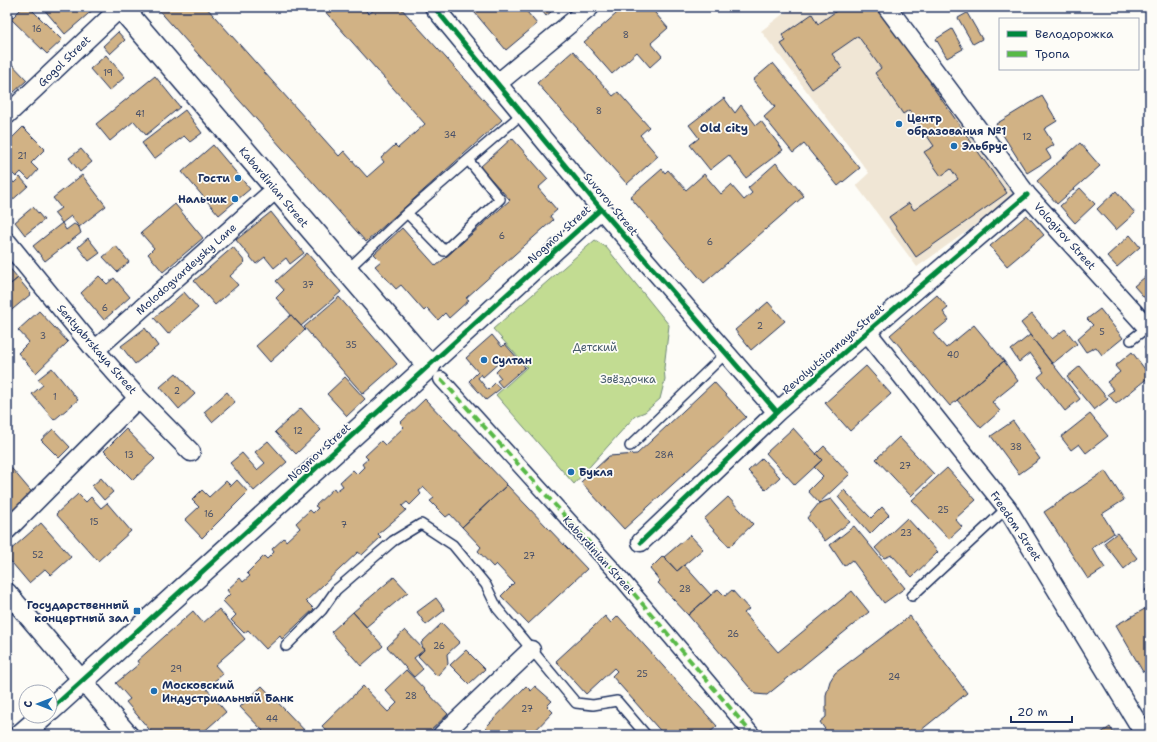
<svg xmlns="http://www.w3.org/2000/svg" width="1157" height="742" font-family="'Shantell Sans',sans-serif">
<style>
.built{fill:#f0e6d5}
.green{fill:#c2dc92;stroke:#6e8678}
.building{fill:#d1b285;stroke:#1b2f5e}
.lines{fill:none;stroke-linecap:round;stroke-linejoin:round}
.service-casing{stroke:#1b2f5e;stroke-width:12}
.pedestrian-casing{stroke:#1b2f5e;stroke-width:17}
.minor-casing{stroke:#1b2f5e;stroke-width:21}
.tertiary-casing{stroke:#1b2f5e;stroke-width:25}
.service{stroke:#fdfcf7;stroke-width:9}
.pedestrian{stroke:#fdfcf7;stroke-width:14}
.minor{stroke:#fdfcf7;stroke-width:18}
.tertiary{stroke:#fdfcf7;stroke-width:22}
.quiet{stroke:#58b947;stroke-width:4;stroke-dasharray:8 4;stroke-linecap:butt}
.cycleway-casing{stroke:#fdfcf7;stroke-width:8}
.cycleway{stroke:#00873e;stroke-width:5}
.poi-dot{fill:#1f6fb2;stroke:#fdfcf7;stroke-width:1.5}
.labels{text-anchor:middle;stroke-width:3.5;stroke-linejoin:round;paint-order:stroke}
.number-label{font-size:9px;fill:#485068}
.street-label{font-size:11px;fill:#1b2f5e;stroke:#fdfcf7}
.poi-label{font-size:11px;font-weight:bold;fill:#1b2f5e;stroke:#fdfcf7;text-anchor:start}
.park-label{font-size:11px;fill:#455a6b;stroke:#fdfcf7}
.neighbourhood-label{font-size:12px;font-weight:bold;fill:#1b2f5e;stroke:#fdfcf7}
</style>
<rect width="100%" height="100%" fill="#fdfcf7"/>
<filter id="ink" filterUnits="userSpaceOnUse"><feTurbulence type="fractalNoise" baseFrequency=".025" numOctaves="2"/><feDisplacementMap in="SourceGraphic" scale="8" xChannelSelector="R" yChannelSelector="G"/><feConvolveMatrix kernelMatrix="1 2 1 2 8 2 1 2 1" color-interpolation-filters="sRGB"/></filter>
<g filter="url(#ink)">
<!-- built -->
<path class="built" d="M792,7H884L934,75L1015,197L917,267L856,185L869,173L761,31Z"/>
<!-- green -->
<path class="green" d="M595,240L606,247L669,325L664,368L665,379L660,399L645,412L635,416L574,484L496,395L527,367L493,329Z"/>
<!-- building -->
<path class="building" d="M23,7H29L62,40L47,54L11,19Z
M42,7H94L95,8L65,34Z
M156,7H206L339,156L344,151L367,177L384,162L381,158L395,145L398,148L425,124L321,7H362L369,14L377,7H400L502,120L366,242Z
M470,7H523L537,24L506,50Z
M539,7H557L546,16Z
M624,7H650L668,28L651,43L662,56L650,67L637,52L612,74L584,42Z
M842,7H879L935,80L930,83L1007,193L916,257L889,217L909,203L914,210L958,179L951,169L941,176L924,152L934,146L909,110L903,114L875,73L881,68L858,36L832,54L842,68L812,89L781,44L786,41L782,35L812,14L818,24Z
M967,13L982,39L973,44L958,18Z
M952,29L963,49L947,58L936,39Z
M118,32L125,40L110,54L103,46Z
M573,51L613,96L618,92L649,127L640,135L658,156L627,184L537,83Z
M106,55L125,77L109,91L90,69Z
M7,59L27,80L13,93L7,87Z
M773,63L860,168L838,186L804,144L793,153L764,117L775,107L753,80Z
M155,76L180,107L146,135L134,121L110,141L96,124Z
M1042,96L1057,121L1044,129L1054,145L1046,150L1051,158L1027,173L996,124Z
M724,98L735,113L741,105L756,125L761,121L783,150L746,178L729,155L710,170L690,145L699,138L689,125Z
M185,110L202,133L190,142L184,136L154,159L142,143Z
M23,127L45,149L31,163L38,170L29,180L21,172L16,177L7,168V143Z
M512,138L548,179L538,188L557,210L550,216L553,220L466,298L469,300L449,318L445,313L438,320L427,308L424,311L401,285L396,289L375,266L381,261L374,254L402,228L436,266L510,200L480,167Z
M1080,143L1100,166L1057,204L1037,181Z
M213,145L250,189L219,215L182,172Z
M81,149L92,162L80,172L69,158Z
M776,163L804,196L704,283L630,197L662,169L665,173L668,170L686,190L704,174L721,194L731,185L744,200L752,193L748,188Z
M7,175L14,183L20,177L28,186L7,205Z
M82,175L106,206L79,227L71,216L62,223L54,213L61,208L53,198Z
M1080,188L1095,204L1075,223L1060,206Z
M1116,191L1135,213L1116,230L1097,209Z
M175,204L203,238L163,272L148,254L154,248L141,233Z
M33,207L44,220L25,235L15,222Z
M271,212L304,253L290,264L286,258L274,268L265,257L256,264L236,240Z
M1027,215L1044,235L1007,266L990,246Z
M62,223L66,230L74,224L79,227L81,233L45,261L33,246Z
M1130,235L1140,247L1117,267L1107,256Z
M88,238L100,253L89,261L78,247Z
M1150,242V251L1145,246Z
M116,246L129,262L117,272L103,257Z
M233,247L245,262L230,276L238,285L215,305L194,281Z
M307,253L341,292L301,326L276,298L284,290L276,281Z
M7,265L18,278L7,287Z
M1150,273V304L1134,286Z
M99,276L107,284L114,278L130,297L104,320L81,293Z
M18,278L31,294L7,314V287Z
M184,292L198,308L168,334L154,318Z
M937,295L948,308L943,312L949,320L933,333L946,348L974,325L1004,361L950,406L890,335Z
M339,297L397,364L363,394L304,327Z
M768,302L785,321L751,350L735,330Z
M1100,309L1123,338L1102,355L1096,347L1086,352L1077,339L1093,325L1087,319Z
M39,311L68,342L36,373L18,353L29,342L18,330Z
M1032,314L1052,339L1065,329L1077,344L1052,364L1021,323Z
M291,315L305,330L270,362L256,346Z
M145,328L158,346L135,364L121,346Z
M492,335L502,347L505,344L525,367L502,387L497,381L501,378L496,372L504,364L501,361L483,377L481,374L478,378L488,390L495,383L500,389L486,400L469,381L478,372L466,358Z
M1030,335L1080,399L1065,411L1038,377L1044,372L1030,353L1019,362L1011,350Z
M1150,340V353L1144,347Z
M1132,352L1150,376L1116,404L1108,394L1114,390L1107,382L1120,372L1115,366Z
M1004,361L1018,381L992,402L1000,411L981,428L957,400Z
M866,366L891,394L850,431L825,403Z
M1080,366L1108,399L1094,410L1067,377Z
M52,368L78,400L54,420L32,394L43,385L38,379Z
M176,373L195,394L179,409L160,387Z
M345,377L365,399L347,416L327,394Z
M714,382L746,417L624,529L581,482L609,456L637,454Z
M227,392L235,402L212,422L204,412Z
M425,399L507,485L462,527L450,514L446,517L430,501L434,498L424,487L419,491L421,494L410,505L407,502L402,506L406,510L378,534L381,537L362,555L358,552L306,601L314,609L282,639L280,636L266,649L248,630L244,633L231,620L236,615L223,601L230,594L227,590L240,578L243,582L250,576L247,573L264,556L267,559L274,552L272,549L284,538L286,541L300,528L296,523L310,510L313,513L318,508L315,506L334,488L336,491L343,486L340,482L353,470L357,474L364,467L362,464L368,459L365,456L381,441L385,445L404,427L400,423Z
M301,408L321,430L296,454L275,432Z
M1090,414L1108,436L1086,453L1079,444L1071,450L1061,437Z
M1013,421L1040,459L1019,474L991,436Z
M793,428L822,460L795,485L766,453Z
M53,429L70,447L59,458L41,440Z
M126,429L155,459L133,480L104,451Z
M899,437L934,474L911,496L876,459Z
M268,441L287,462L254,491L230,463L242,453L257,470L265,463L255,452Z
M824,446L850,474L819,503L808,491L823,476L814,467L822,460L816,454Z
M762,458L780,477L766,490L748,471Z
M7,463L35,496L10,518L7,514Z
M947,468L976,500L955,519L962,527L949,539L912,500Z
M1105,471L1124,500L1102,514L1114,533L1092,548L1105,568L1088,579L1044,512Z
M101,478L113,492L104,500L92,486Z
M237,480L248,492L202,538L185,520L199,507L192,500L202,490L209,497L226,481L231,486Z
M507,485L587,569L528,624L501,596L514,583L496,564L493,567L478,551L481,547L462,527Z
M844,490L871,518L882,507L889,515L870,534L838,497Z
M78,494L86,502L91,497L101,508L107,503L131,531L98,561L56,514Z
M728,497L753,524L729,547L704,519Z
M831,499L850,522L825,541L807,518L819,503Z
M907,518L938,552L912,577L892,555L884,558L875,548Z
M41,523L71,557L51,575L45,569L29,583L7,557V553Z
M854,526L905,588L884,603L852,560L844,566L830,545Z
M1117,533L1137,558L1124,569L1104,543Z
M690,535L703,549L677,571L664,557Z
M663,556L677,571L684,565L711,595L688,615L658,583L660,581L650,569Z
M394,577L408,592L366,627L353,612Z
M1150,587V598L1145,590Z
M718,589L725,596L732,590L749,609L744,613L778,652L852,591L869,612L767,695L755,694L688,615Z
M436,598L445,610L426,625L417,612Z
M1150,606V668L1143,672L1116,625Z
M219,609L245,639L215,665L223,674L206,688L226,712L200,735H195L193,732L189,735H154L126,702L130,699L116,683L139,664L137,661L193,611L203,623Z
M353,612L383,646L361,666L331,632Z
M605,616L611,623L618,616L717,726L707,735H664L612,676L617,671L614,668L586,694L556,661Z
M910,616L967,693L915,735H829L820,722L826,717V695L830,681L835,673Z
M442,623L460,642L447,654L448,664L437,676L418,656L424,650L421,643Z
M405,630L424,650L414,658L423,669L414,677L387,647Z
M466,650L485,669L469,684L450,665Z
M406,670L448,714L426,735H330L322,726L363,686L388,712L397,703L385,690Z
M262,686L309,735H259L263,731L240,707Z
M526,686L531,691L535,686L552,701L547,706L553,712L531,735H494L486,727Z
M1110,727L1115,735H1098Z
M476,729L483,735H470Z"/>
<g class="lines">
<!-- service casing -->
<g class="service-casing">
<path id="service" d="M468,160L407,213L444,251L500,199L468,160L523,113
M346,271L407,213
M1131,340L1149,326
M630,446L726,353
M912,596L1007,508
M286,646L322,610L336,590L393,541L421,524L453,545L486,585L497,608L576,703L593,705L617,701L646,735"/>
</g>
<!-- pedestrian casing -->
<g class="pedestrian-casing">
<path id="pedestrian" d="M441,379L614,570L753,735"/>
</g>
<!-- minor casing -->
<g class="minor-casing">
<path id="minor" d="M434,7L601,209L777,412
M887,7L1027,195L1147,327
M498,83L590,7
M7,115L121,7
M7,242L95,350L138,398L191,452
M867,332L1007,508L1145,735
M95,350L276,189
M429,366L601,209
M7,530L138,398
M641,542L777,412L867,332L1027,195
M7,592L129,735
M442,735L531,650"/>
</g>
<!-- tertiary casing -->
<g class="tertiary-casing">
<path id="tertiary" d="M50,710L429,366L121,7
M21,735L43,716"/>
</g>
<!-- service -->
<use href="#service" class="service"/>
<!-- pedestrian -->
<use href="#pedestrian" class="pedestrian"/>
<!-- minor -->
<use href="#minor" class="minor"/>
<!-- tertiary -->
<use href="#tertiary" class="tertiary"/>
<!-- quiet -->
<path class="quiet" d="M441,379L614,570L753,735"/>
<!-- cycleway casing -->
<g class="cycleway-casing">
<path id="cycleway" d="M434,7L601,209L777,412
M641,542L777,412L867,332L1027,195
M50,710L601,209"/>
</g>
<!-- cycleway -->
<use href="#cycleway" class="cycleway"/>
</g>
</g>
<!-- markers -->
<g class="poi-dot">
<circle cx="899" cy="124" r="4"/>
<circle cx="954" cy="146" r="4"/>
<circle cx="238" cy="178" r="4"/>
<circle cx="235" cy="199" r="4"/>
<circle cx="484" cy="360" r="4"/>
<circle cx="571" cy="472" r="4"/>
<rect x="133" y="607" width="8" height="8" rx="2"/>
<circle cx="154" cy="691" r="4"/>
</g>
<g class="labels">
<!-- number labels -->
<g class="number-label">
<text x="37" y="32">16</text>
<text x="626" y="38">8</text>
<text x="108" y="76">19</text>
<text x="599" y="114">8</text>
<text x="140" y="117">41</text>
<text x="450" y="138">34</text>
<text x="1027" y="140">12</text>
<text x="22" y="159">21</text>
<text x="502" y="239">6</text>
<text x="710" y="245">6</text>
<text x="308" y="288">37</text>
<text x="105" y="311">6</text>
<text x="760" y="329">2</text>
<text x="1102" y="335">5</text>
<text x="43" y="339">3</text>
<text x="351" y="348">35</text>
<text x="953" y="358">40</text>
<text x="177" y="394">2</text>
<text x="55" y="400">1</text>
<text x="298" y="434">12</text>
<text x="1016" y="450">38</text>
<text x="129" y="458">13</text>
<text x="664" y="458">28А</text>
<text x="905" y="469">27</text>
<text x="943" y="513">25</text>
<text x="209" y="517">16</text>
<text x="94" y="525">15</text>
<text x="344" y="528">7</text>
<text x="906" y="536">23</text>
<text x="38" y="558">52</text>
<text x="529" y="559">27</text>
<text x="685" y="592">28</text>
<text x="733" y="637">26</text>
<text x="439" y="649">26</text>
<text x="176" y="672">29</text>
<text x="642" y="677">25</text>
<text x="894" y="680">24</text>
<text x="411" y="699">28</text>
<text x="527" y="712">27</text>
<text x="272" y="722">44</text>
</g>
<!-- street labels -->
<g class="street-label">
<text transform="translate(64 61) rotate(-44)" y="4">Gogol Street</text>
<text transform="translate(274 187) rotate(50)" y="4">Kabardinian Street</text>
<text transform="translate(611 204) rotate(50)" y="4">Suvorov Street</text>
<text transform="translate(559 234) rotate(-42)" y="4">Nogmov Street</text>
<text transform="translate(1065 236) rotate(48)" y="4">Vologirov Street</text>
<text transform="translate(186 269) rotate(-42)" y="4">Molodogvardeysky Lane</text>
<text transform="translate(97 349) rotate(49)" y="4">Sentyabrskaya Street</text>
<text transform="translate(833 349) rotate(-41)" y="4">Revolyutsionnaya Street</text>
<text transform="translate(319 452) rotate(-42)" y="4">Nogmov Street</text>
<text transform="translate(1016 526) rotate(56)" y="4">Freedom Street</text>
<text transform="translate(599 555) rotate(48)" y="4">Kabardinian Street</text>
</g>
<!-- poi labels -->
<g class="poi-label">
<text x="907" y="122">Центр<tspan x="907" dy="13">образования №1</tspan></text>
<text x="962" y="150">Эльбрус</text>
<text x="230" y="182" text-anchor="end">Гости</text>
<text x="227" y="203" text-anchor="end">Нальчик</text>
<text x="492" y="364">Султан</text>
<text x="579" y="476">Букля</text>
<text x="129" y="609" text-anchor="end">Государственный<tspan x="129" dy="13">концертный зал</tspan></text>
<text x="162" y="689">Московский<tspan x="162" dy="13">Индустриальный Банк</tspan></text>
</g>
<!-- park labels -->
<g class="park-label">
<text x="595" y="351">Детский</text>
<text x="628" y="383">Звёздочка</text>
</g>
<!-- neighbourhood labels -->
<g class="neighbourhood-label">
<text x="724" y="132">Old city</text>
</g>
</g>
<!-- margin -->
<rect width="1157" height="742" fill="none" stroke="#fdfcf7" stroke-width="24"/>
<rect x="12" y="12" width="1133" height="718" fill="none" stroke="#1b2f5e" stroke-width="1.5" filter="url(#ink)"/>
<!-- legend -->
<rect x="999" y="18" width="140" height="52" fill="#fdfcf7" stroke="#a3aaba"/>
<rect x="1007" y="31" width="20" height="6" fill="#00873e" stroke="#a3aaba"/>
<text x="1035" y="38" font-size="12" fill="#1b2f5e">Велодорожка</text>
<rect x="1007" y="51" width="20" height="6" fill="#58b947" stroke="#a3aaba"/>
<text x="1035" y="58" font-size="12" fill="#1b2f5e">Тропа</text>
<!-- north arrow -->
<g transform="translate(38 704) rotate(270)"><circle r="19" fill="#fdfcf7" stroke="#a3aaba"/>
<path d="M0-3L7 15L0 10L-7 15Z" fill="#1f6fb2"/>
<text y="-6" font-size="11" font-weight="bold" text-anchor="middle" fill="#1b2f5e">С</text>
</g>
<!-- scale -->
<path d="M1011 716v6h61v-6" fill="none" stroke="#1b2f5e" stroke-width="2"/>
<text x="1017" y="716" font-size="12" fill="#1b2f5e" stroke="#fdfcf7" stroke-width="3" paint-order="stroke">20 m</text>
</svg>
